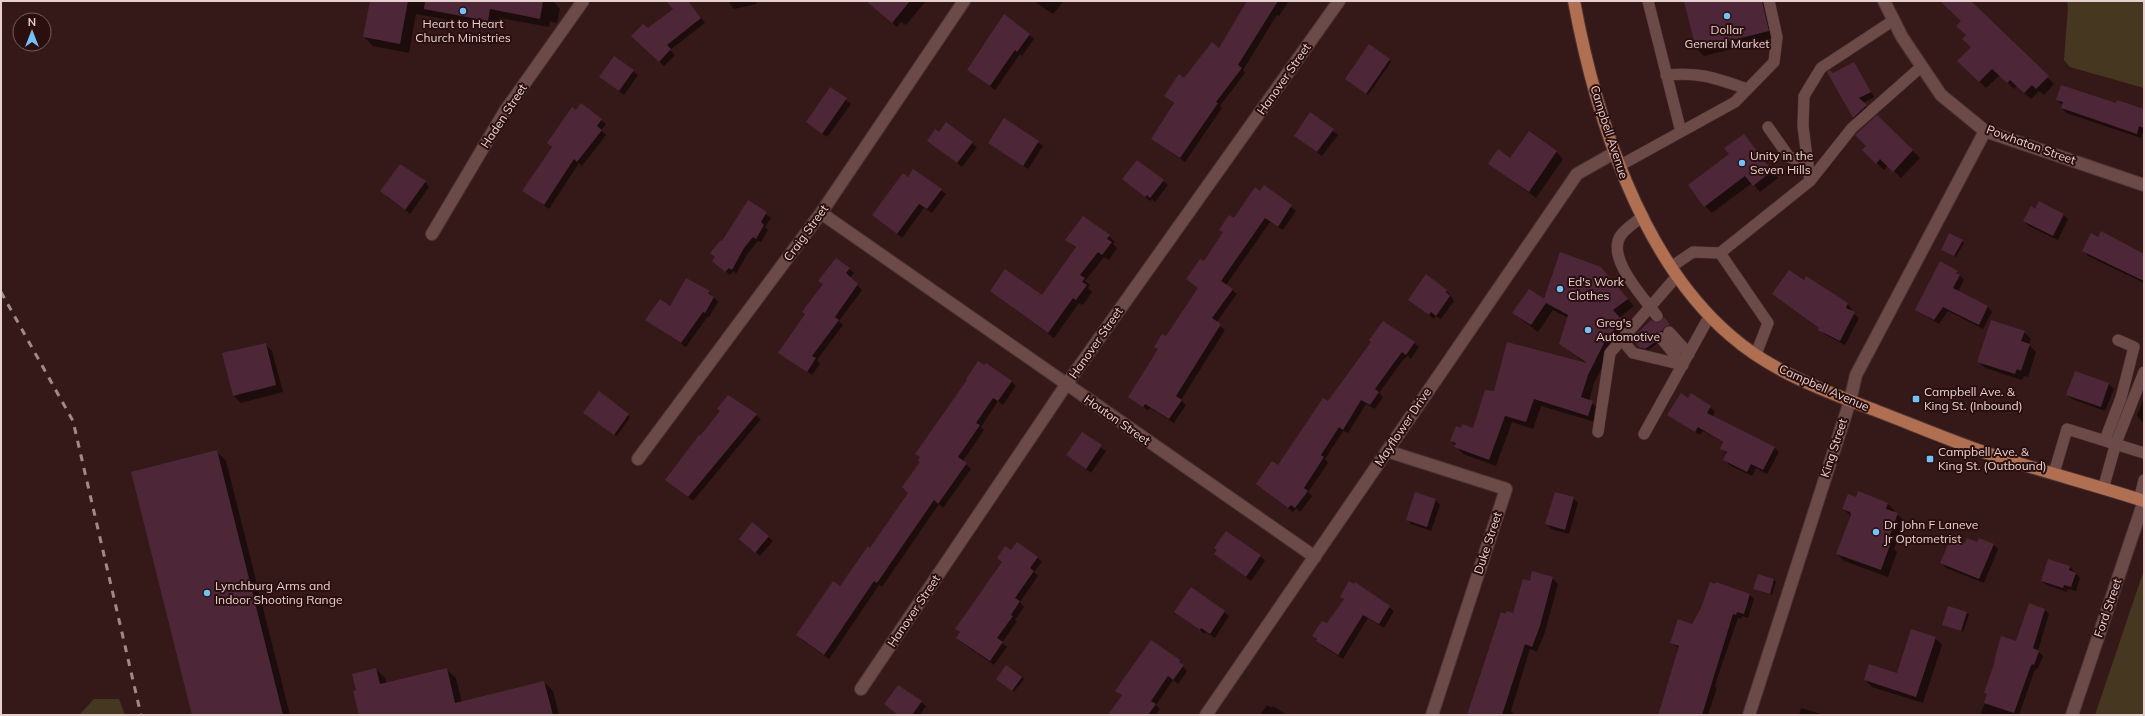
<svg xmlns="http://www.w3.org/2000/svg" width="2145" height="716" font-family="Mulish,sans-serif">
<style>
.green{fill:#463820}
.shadow{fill:#0007}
.building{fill:#4d2737}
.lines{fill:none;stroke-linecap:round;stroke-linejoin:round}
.lane-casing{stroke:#4c3435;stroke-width:12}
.street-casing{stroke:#4c3435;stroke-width:14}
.secondary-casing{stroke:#4c3435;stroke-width:14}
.primary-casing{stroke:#4c3435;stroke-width:14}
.lane{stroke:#6b4a48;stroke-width:11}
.street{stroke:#6b4a48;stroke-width:12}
.secondary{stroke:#6b4a48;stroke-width:12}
.primary{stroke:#af6f50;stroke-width:12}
.rail{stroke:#a18988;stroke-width:3;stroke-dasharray:7 7;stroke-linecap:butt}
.poi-dot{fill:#73c1f6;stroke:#2b0f0f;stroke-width:1.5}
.labels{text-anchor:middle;stroke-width:4;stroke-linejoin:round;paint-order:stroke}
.poi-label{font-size:12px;fill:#e6d1d0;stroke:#2b0f0f;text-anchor:start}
.street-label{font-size:12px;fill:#e6d1d0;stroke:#2b0f0f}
</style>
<rect width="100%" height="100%" fill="#351918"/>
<!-- green -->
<path class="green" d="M2067,1H2144V88L2070,67L2064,60L2068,6Z
M2144,570V715H2095Z
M94,699H119L125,715H79Z"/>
<!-- shadow -->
<path class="shadow" d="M371,1H553L560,9L557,23L550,21L549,27L499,18L497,29L416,14L409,53L373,46L364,37Z
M684,1L690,4L705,23L670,50L675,55L664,66L633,36L647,30Z
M728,1H756L757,4L734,9Z
M881,1H926L906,25L901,22L897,27L880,12Z
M1034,1H1064L1053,14Z
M1248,1H1289L1279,16L1277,15L1243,70L1245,73L1220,106L1222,108L1185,162L1152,139L1174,104L1165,96L1219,49Z
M1685,1H1766L1775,38L1704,56L1697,49Z
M1941,1H1971L2054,84L2044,95L2039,91L2031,99L2017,86L2014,89L2000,75L1986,88L1958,61L1972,47L1962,21Z
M1004,16L1034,39L1022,56L1020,54L995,90L968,70Z
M614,57L638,75L624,95L600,77Z
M1389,60L1391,62L1368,95L1348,81Z
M1854,64L1874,97L1863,103L1871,111L1858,122L1853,118L1833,74Z
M831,88L851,104L827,137L807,122Z
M2057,100L2117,104L2144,110V128L2141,138L2066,113L2062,108L2063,105Z
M576,111L601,120L606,124L601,130L606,135L582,166L579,163L549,209L523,191L552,147L548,143Z
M1310,114L1338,135L1322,156L1295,135Z
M1877,117L1920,158L1901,178L1888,165L1884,170L1863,150L1868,146Z
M1005,119L1043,146L1028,169L989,143Z
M947,124L977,147L962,167L928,141L939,133Z
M1743,135L1778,178L1760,192L1752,183L1712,213L1705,206L1730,155Z
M1556,152L1563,159L1536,198L1489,164Z
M914,170L946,194L932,213L924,208L902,238L873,215Z
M1123,179L1163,181L1168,185L1155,202L1152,199L1150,201Z
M425,182L429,187L410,214L386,196Z
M1264,187L1296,211L1283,230L1270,222L1226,285L1237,294L1216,323L1225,330L1181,400L1186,405L1174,423L1150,408L1148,410L1129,397L1159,350L1155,346L1167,338L1199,288L1187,279L1204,263L1235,220Z
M749,202L771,218L765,227L768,230L761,242L758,241L748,253L736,274L734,271L730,275L718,265L722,242Z
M2039,202L2064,215L2068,219L2058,240L2029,226L2024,221L2036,210Z
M1109,236L1115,242L1113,244L1117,248L1109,260L1104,257L1085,281L1090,285L1088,288L1092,292L1083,305L1079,303L1054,338L991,291L1042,297L1076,248L1067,240Z
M1962,241L1964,243L1956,257L1944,251Z
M2084,251L2144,256V283L2088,256Z
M1600,268L1634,306L1619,318L1628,328L1612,348L1594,383L1589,401L1599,409L1595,422L1541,406L1533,429L1512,422L1496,466L1463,454L1451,441L1474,429L1495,392L1585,363L1560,344L1568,318L1553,310L1538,332L1513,313L1544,301Z
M849,269L854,273L850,278L862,290L839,321L843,325L817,360L820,364L812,375L779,353L806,314L824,285Z
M1957,272L1964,280L1958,292L1988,307L1992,312L1983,329L1948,311L1939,324L1916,310Z
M1426,276L1447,291L1454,301L1441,319L1436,316L1434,319L1414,304Z
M686,279L709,292L718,302L709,317L708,316L686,347L646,320L670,307Z
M1804,282L1847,304L1852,309L1850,311L1859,318L1845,345L1824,334L1820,329L1773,294Z
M1666,321L1671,327L1664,333L1658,335L1656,338L1657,344L1648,350L1642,349L1640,347L1659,324Z
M2024,332L2031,339L2029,345L2036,352L2028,377L2024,376L2022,380L1985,368L1978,361Z
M1414,343L1419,347L1411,359L1407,356L1400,364L1379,393L1383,397L1375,409L1366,404L1348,433L1343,431L1325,459L1328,463L1308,492L1312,496L1300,512L1296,508L1293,512L1257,484L1278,466L1328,402Z
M265,344L272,351L283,392L241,403L234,396Z
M2075,372L2109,384L2114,389L2105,411L2072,399L2067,395Z
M1011,381L1016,386L1003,405L998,401L981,427L984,430L963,461L971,469L943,508L939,504L882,587L879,585L829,659L802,640L798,635L871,549L910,493L921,463V458L917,454Z
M599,392L630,417L617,436L586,415Z
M1691,395L1715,411L1712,417L1774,447L1779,452L1767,474L1756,468L1752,476L1729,465L1725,460L1727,454L1721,449L1724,443L1703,431L1700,435L1669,415Z
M2144,396V424L2137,416Z
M734,399L761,419L693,501L666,480Z
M1082,433L1106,451L1091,473L1067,455Z
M217,452L226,461L290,715H193Z
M1573,498L1578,503L1569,534L1551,529L1547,524Z
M1857,498L1888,504L1895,511L1894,512L1905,521L1894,549L1897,552L1888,577L1844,561L1837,554L1851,516L1843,509Z
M1436,500L1440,505L1431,531L1411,524L1407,519Z
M768,537L773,541L760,556L745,543Z
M1978,544H1993L1998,549L1984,583L1946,568L1942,563L1966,545Z
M1011,552L1037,557L1042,562L1034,572L1038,576L1020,602L1024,607L1015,620L1017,621L1002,643L1007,647L994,665L961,642L957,638L960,633L956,629Z
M1215,554L1260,556L1265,561L1251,581Z
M2070,567L2080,578L2076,591L2068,589L2067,592L2047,585L2042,581Z
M1552,578L1558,584L1545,632L1537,652L1530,649L1511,711L1515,715H1468L1506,615L1513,614L1530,582Z
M1774,580L1776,582L1772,595L1754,589Z
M1356,583L1394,611L1384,628L1368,618L1343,659L1321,645L1314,636L1327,625L1344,600L1341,596Z
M1716,584L1750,595L1754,599L1748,618L1742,616L1741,619L1738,618L1718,676L1715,686L1717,688L1708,715H1658L1679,648L1671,643L1693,625Z
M2029,604L2045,610L2049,614L2038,651L2043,656L2038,669L2037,668L2034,672L2019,715H1980L1988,695L2017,642Z
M1175,612H1224L1229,616L1215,638L1206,632L1205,634Z
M1967,613L1969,615L1963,632L1943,625Z
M1935,638L1942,645L1923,703L1872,687L1865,680L1897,674Z
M1179,661L1187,671L1178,684L1173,680L1156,705L1160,709L1156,715H1109L1122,696L1117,691Z
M376,669L385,678L387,684L446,669L456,678L462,702L544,682L553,691L559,715H360L357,691Z
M1022,677L1024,679L1014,692L999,681Z
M905,690L926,706L921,713L923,715H899Z
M1267,705L1272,708L1273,706L1287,715H1260Z
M1801,708L1824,715H1799Z"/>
<!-- building -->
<path class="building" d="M370,1H408L400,44L363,37Z
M425,1H543L540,19L490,9L488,21L424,9Z
M666,1H688L701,18L667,45L671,49L659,62L631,36L643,24L648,28L673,9Z
M866,1H910L892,23Z
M1247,1H1278L1238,65L1242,68L1216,102L1218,103L1180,158L1151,139L1174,103L1164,96L1179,74L1184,78L1212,42L1219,48Z
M1684,1H1762L1769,31L1696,49Z
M1940,1H1971L2049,76L2036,89L2032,85L2024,93L2010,80L2007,83L1992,69L1979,82L1957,61L1971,47L1962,39L1966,35L1956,26L1961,21Z
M1004,14L1030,34L1017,52L1015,50L990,86L967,70Z
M1369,44L1390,59L1366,94L1345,79Z
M614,56L634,70L619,91L599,77Z
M1854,62L1871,92L1859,98L1867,105L1853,118L1827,72L1830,70L1833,73Z
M2061,85L2116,103L2117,100L2144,109V128L2139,126L2137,134L2061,108L2063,102L2056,100Z
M830,87L847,98L822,134L806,122Z
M581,103L602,119L597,126L602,130L577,162L574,159L544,205L522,191L552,147L547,143L572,107L576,110Z
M1310,112L1334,129L1317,152L1294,136Z
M1877,115L1913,150L1893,172L1880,159L1876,164L1862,150L1866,146L1855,135Z
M1004,118L1039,141L1023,166L988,143Z
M946,122L973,142L957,163L927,141L935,129L939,132Z
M1529,131L1557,151L1529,192L1488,164L1498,149L1510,158Z
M1744,134L1772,171L1753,186L1745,176L1704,207L1688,185L1729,154L1724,148Z
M1137,160L1164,180L1150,198L1147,195L1145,197L1122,179Z
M400,164L426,181L405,210L380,191Z
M913,169L942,189L927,209L919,204L897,234L872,215L903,173L908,177Z
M1264,185L1292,205L1278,227L1265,218L1221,281L1233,289L1212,318L1221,324L1176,396L1182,400L1169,419L1145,404L1143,407L1128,397L1158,349L1154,347L1162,334L1166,336L1198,288L1186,279L1200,259L1204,261L1223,232L1219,230L1229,215L1234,218L1255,187L1260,191Z
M748,200L767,212L761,222L764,225L756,239L753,237L744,248L732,270L729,268L725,272L712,261L715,257L710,253L721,240L722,241Z
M2039,201L2064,214L2053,236L2023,221L2031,206L2035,209Z
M1083,216L1110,235L1107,239L1112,242L1102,255L1098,252L1080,275L1085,278L1082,282L1087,285L1076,300L1073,298L1048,333L990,291L1005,269L1042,295L1076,247L1065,240Z
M2101,231L2144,254V281L2082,251L2091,233L2098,237Z
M1949,233L1963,240L1954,256L1941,250Z
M1560,252L1601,267L1628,299L1613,310L1622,320L1605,341L1588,375L1581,397L1593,401L1588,416L1534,399L1526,422L1505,416L1489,460L1454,447L1456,443L1450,441L1456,426L1461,428L1462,424L1473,428L1485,390L1494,391L1507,342L1587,363L1559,344L1568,315L1546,303L1531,325L1512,313L1529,289L1544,299Z
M836,258L850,268L846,273L858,284L835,317L839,320L812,356L816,358L807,372L778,353L805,314L802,312L823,284L818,281Z
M1940,261L1958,271L1956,273L1960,275L1953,288L1988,306L1979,325L1943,307L1934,320L1915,310Z
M1789,270L1804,280L1806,276L1848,303L1846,308L1855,312L1840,341L1818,330L1819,328L1772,294Z
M1426,274L1447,290L1446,292L1450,296L1436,316L1431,312L1429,315L1408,300Z
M686,278L710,291L708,293L714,297L705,313L703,312L681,343L645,320L660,299L670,306Z
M1664,317L1670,325L1665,327L1662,331L1656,333L1654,336L1655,342L1645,349L1639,347L1632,338L1651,320L1658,323Z
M1991,320L2025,331L2021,341L2030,344L2021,371L2017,369L2015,374L1977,362Z
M1383,321L1415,342L1406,355L1402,352L1396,360L1375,389L1379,392L1370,405L1361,400L1343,430L1339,427L1321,455L1324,457L1304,488L1308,491L1295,508L1291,505L1288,508L1256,484L1272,461L1278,465L1323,398L1328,401L1371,342L1369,340Z
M266,343L276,385L233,396L222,353Z
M978,361L984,365L986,363L1012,381L998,401L993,398L976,423L980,425L958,457L967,463L938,504L934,500L877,583L874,581L824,655L796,635L833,581L840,586L868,546L870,548L908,493L902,487L920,462L918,461L920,457L915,454L967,380L966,379Z
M2075,371L2109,383L2101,407L2066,395Z
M599,391L629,414L614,435L583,413Z
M1681,393L1688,398L1691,393L1711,406L1707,413L1775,447L1763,470L1751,464L1747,472L1723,460L1727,452L1720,449L1723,442L1698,427L1695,432L1667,415Z
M728,395L757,414L688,497L665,480L699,435L700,436L720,411L717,409Z
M1082,432L1102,445L1086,469L1066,455Z
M217,450L283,715H192L131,472Z
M1858,491L1888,503L1886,509L1898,513L1887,543L1890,545L1881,570L1836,554L1851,515L1850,512L1842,509L1848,494L1856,497Z
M1415,492L1436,499L1427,527L1406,520Z
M1555,492L1574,497L1565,530L1545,524Z
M752,522L769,536L755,553L739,539Z
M1226,531L1261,555L1246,577L1214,554L1217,550L1214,548Z
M1951,538L1965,543L1967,538L1977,542L1979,538L1994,544L1979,579L1940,563Z
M1017,542L1038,557L1030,568L1034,571L1015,598L1020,601L1011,615L1013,616L997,638L1003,642L990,661L956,638L960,632L955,629L1002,562L997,558L1005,546L1011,550Z
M2048,559L2070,566L2069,570L2076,573L2071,587L2064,585L2063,588L2041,581Z
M1532,571L1553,577L1540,626L1532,647L1525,644L1502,715H1467L1501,612L1505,614L1507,611L1513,613L1523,579L1530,581Z
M1758,574L1774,579L1770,594L1753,589Z
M1349,581L1354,584L1355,582L1390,606L1379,624L1363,615L1338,655L1316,641L1317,639L1312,636L1322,621L1327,623L1344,599L1340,597Z
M1710,582L1715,584L1716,582L1750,594L1744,614L1737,612L1736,615L1733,614L1702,715H1658L1679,646L1670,643L1678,619L1692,624L1701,608Z
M1191,587L1225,611L1210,634L1201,628L1200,630L1174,612Z
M2029,603L2045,609L2033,648L2039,651L2034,665L2032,664L2030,668L2014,713L1984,703L1987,694L1984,693L1995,661H1994L2001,636L2016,641Z
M1948,606L1967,612L1961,631L1942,625Z
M1911,629L1936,637L1916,697L1864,680L1869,664L1897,673Z
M1151,640L1180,660L1179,662L1184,665L1173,680L1168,676L1151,701L1156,704L1148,715H1108L1122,695L1115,691Z
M1006,665L1022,677L1012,691L996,679Z
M376,668L380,684L447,668L455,703L544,681L553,715H359L353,691L356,690L352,674Z
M898,685L922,701L912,715H898L884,704Z"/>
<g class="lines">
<!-- lane casing -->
<g class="lane-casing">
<path id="lane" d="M1648,1L1681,132
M1666,75C1701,72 1715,78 1747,89
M1768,127L1789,157L1808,163
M1619,166L1735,102L1774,62L1777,37L1769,1
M1810,181L1852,128L1922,66
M1643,216C1636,222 1626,228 1621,235C1605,257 1644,298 1657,316
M1720,253L1810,181L1803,126L1804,96L1821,68L1894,20
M1671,267L1693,252L1720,253L1768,323L1756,354
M1669,332L1689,354
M1661,338L1683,365
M1622,340L1633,353L1683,365
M1598,432L1610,353L1677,276
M1644,434L1709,317
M2105,440L2121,398L2134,347L2118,340
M2054,473L2067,429L2144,453
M2103,489L2116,443L2144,372
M2139,500L2144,480"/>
</g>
<!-- street casing -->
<g class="street-casing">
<path id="street" d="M1884,1L1902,37L1941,95L1985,131L2144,185
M821,213L1315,557
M432,234L505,111L583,1
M1387,451L1506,489L1432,715
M638,459L821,213L964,1
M861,689L1066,385L1339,1
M1749,715L1850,401L1856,375L1985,131
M2072,715L2144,501"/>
</g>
<!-- secondary casing -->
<g class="secondary-casing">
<path id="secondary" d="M1206,715L1577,174L1614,153"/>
</g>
<!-- primary casing -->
<g class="primary-casing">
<path id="primary" d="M1574,1C1595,114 1640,259 1731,336C1772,372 1827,392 1877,411C1911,424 1944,438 1978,450C2032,469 2089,483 2144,501"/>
</g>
<!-- lane -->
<use href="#lane" class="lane"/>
<!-- street -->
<use href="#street" class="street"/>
<!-- secondary -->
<use href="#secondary" class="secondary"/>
<!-- primary -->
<use href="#primary" class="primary"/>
<!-- rail -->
<path class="rail" d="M1,292L73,421L141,715"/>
</g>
<!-- markers -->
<g class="poi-dot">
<circle cx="463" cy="11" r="4"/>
<circle cx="1727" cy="16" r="4"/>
<circle cx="1742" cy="163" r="4"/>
<circle cx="1560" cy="289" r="4"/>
<circle cx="1588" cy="330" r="4"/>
<rect x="1912" y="395" width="8" height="8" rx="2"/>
<rect x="1926" y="455" width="8" height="8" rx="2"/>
<circle cx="1876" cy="532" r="4"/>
<circle cx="207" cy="593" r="4"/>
</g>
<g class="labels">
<!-- poi labels -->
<g class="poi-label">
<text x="463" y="28" text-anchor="middle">Heart to Heart<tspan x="463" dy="14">Church Ministries</tspan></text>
<text x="1727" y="34" text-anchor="middle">Dollar<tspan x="1727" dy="14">General Market</tspan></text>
<text x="1750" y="160">Unity in the<tspan x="1750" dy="14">Seven Hills</tspan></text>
<text x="1568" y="286">Ed's Work<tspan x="1568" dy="14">Clothes</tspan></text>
<text x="1596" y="327">Greg's<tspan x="1596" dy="14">Automotive</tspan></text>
<text x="1924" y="396">Campbell Ave. &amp;<tspan x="1924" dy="14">King St. (Inbound)</tspan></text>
<text x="1938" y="456">Campbell Ave. &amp;<tspan x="1938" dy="14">King St. (Outbound)</tspan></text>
<text x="1884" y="529">Dr John F Laneve<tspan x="1884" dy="14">Jr Optometrist</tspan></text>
<text x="215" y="590">Lynchburg Arms and<tspan x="215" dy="14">Indoor Shooting Range</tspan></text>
</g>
<!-- street labels -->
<g class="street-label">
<text transform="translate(1284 79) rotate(-55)" y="4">Hanover Street</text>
<text transform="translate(504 116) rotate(-57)" y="4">Haden Street</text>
<text transform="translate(1609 132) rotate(72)" y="4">Campbell Avenue</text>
<text transform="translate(2031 145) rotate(20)" y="4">Powhatan Street</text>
<text transform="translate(806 233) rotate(-54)" y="4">Craig Street</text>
<text transform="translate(1096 343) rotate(-55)" y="4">Hanover Street</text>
<text transform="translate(1824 388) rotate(24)" y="4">Campbell Avenue</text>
<text transform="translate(1117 420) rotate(35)" y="4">Houton Street</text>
<text transform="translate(1403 427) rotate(-56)" y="4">Mayflower Drive</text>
<text transform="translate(1834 448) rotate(-72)" y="4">King Street</text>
<text transform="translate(1488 543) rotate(-72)" y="4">Duke Street</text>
<text transform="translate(2108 608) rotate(-71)" y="4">Ford Street</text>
<text transform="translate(914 611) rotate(-56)" y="4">Hanover Street</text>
</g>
</g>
<!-- border -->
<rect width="2145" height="716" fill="none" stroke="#e6d1d0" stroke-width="4"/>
<!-- north arrow -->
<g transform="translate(32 32)"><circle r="19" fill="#2b0f0f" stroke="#765d5c"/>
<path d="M0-3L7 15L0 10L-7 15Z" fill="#73c1f6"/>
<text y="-6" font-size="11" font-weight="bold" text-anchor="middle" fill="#e6d1d0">N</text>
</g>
</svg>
